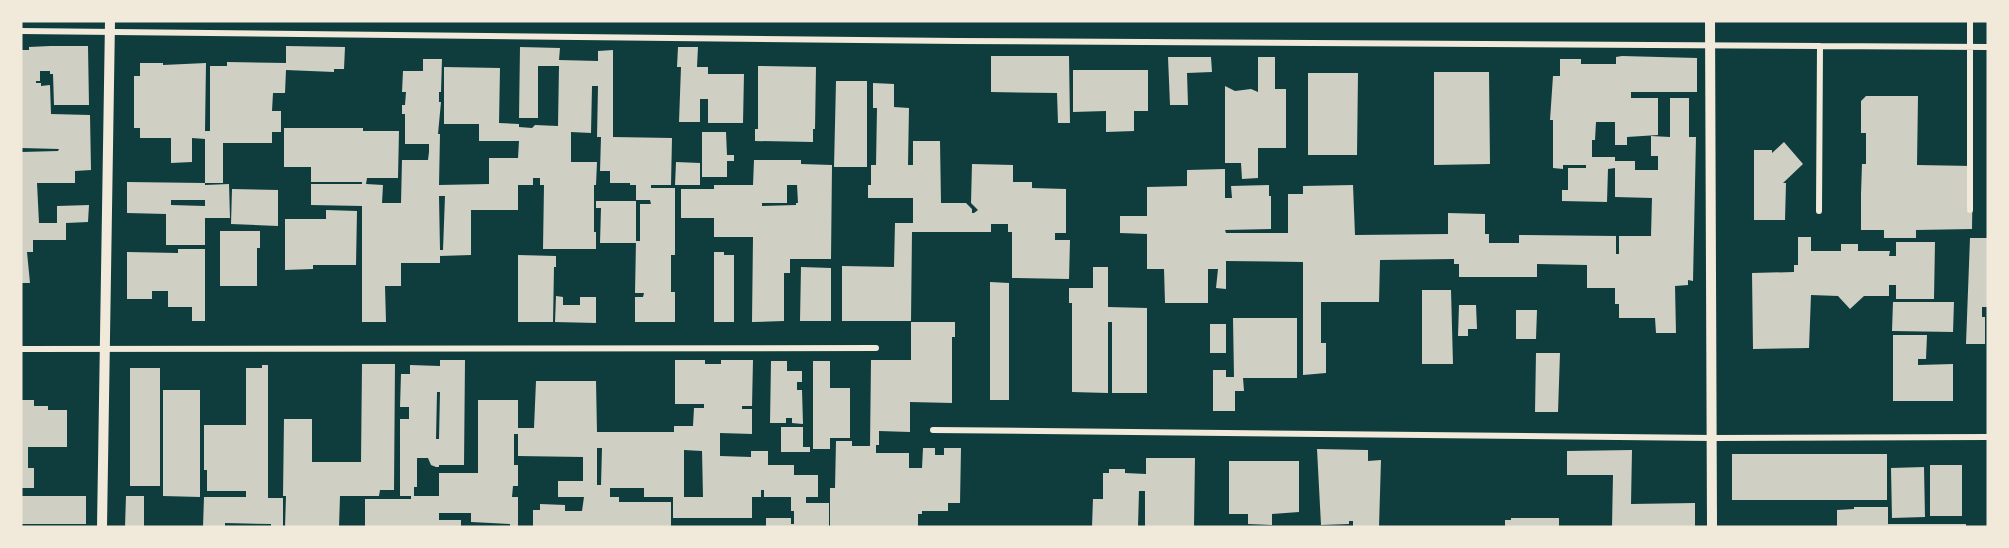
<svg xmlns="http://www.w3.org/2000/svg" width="2009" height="548" font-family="'Open Sans',sans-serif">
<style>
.building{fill:#cfcfc3;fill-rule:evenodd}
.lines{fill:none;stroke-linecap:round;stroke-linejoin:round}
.minor{stroke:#f1e9da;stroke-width:6}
.tertiary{stroke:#f1e9da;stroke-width:10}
</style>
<rect width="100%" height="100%" fill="#0f3d3e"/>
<!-- building -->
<path class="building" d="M50,46H88L89,105H54L53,74H50V71H40V81H36V83H41V86L50,85L51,114L90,115L91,170L75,171V183H37L39,223H57V206L89,205L88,222L66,223V240H33V252H27L30,283H21V152L58,151L59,149L21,148V50H29V47Z
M286,46L345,47L344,69H334V72L286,70L285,93H273L272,111H281V132H272V143H223V183H205V185L229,184L230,218H205V245H166V214L127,213V182L205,183V139L192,138V162L171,163V138H140V128H134V76H140V63H163V65L206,63L205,131H210V66H227V62L286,63ZM171,200H205V206L171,205Z
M520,47L560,48L559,60L598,61V51L613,50V137L672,138L671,185H651V188H675V255H671V292H675V322H635V297H643L644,293H635L636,241H640V204H651L650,200H636V185H630V183H610V171H600L601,137H597L598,86H592L591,133L571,132V162H597L596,185H594V232H596V249H543L544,185H540V178H533V185H518V210H471V255L440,256V263H401V286H385L386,322H362V206L311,205V184H362V182H311V167H284V128H363V131H399L398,178H367L366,184L383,185L382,203H401L402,160H428L429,152V144H405V114H402V105H405L406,92H402L403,71H423V59H442L441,92H439V102H441L438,134H440L439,185L489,184V158H518L519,141H479V124H444V67L500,68L499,123L519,124V127L532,128L535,125L558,126L559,66H538V118H519ZM439,196H445L443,250H440Z
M678,47H698L697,67H708V74H744L743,123H708V99H700V122H679L681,67H677Z
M991,56H1069L1070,123H1058L1057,93L991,92Z
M1622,56L1697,58V92H1631V98H1658V135L1627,137V145H1615V122H1596L1595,140H1592V157H1615V161H1635V170H1658V156H1651V136L1670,137V98H1689V137H1696L1693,281L1688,280V285L1675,286L1676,333H1656L1655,318H1619V304H1615V288H1587V265L1537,264V277H1459V264H1454V259L1380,260L1379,302H1321V343H1326V373L1303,375V262L1226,261V289L1216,288L1218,269H1208V303H1165L1164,269H1147V234L1120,233V216H1147V187L1187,186V170L1225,169V198H1232L1231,186L1269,185V196H1271V229L1225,230L1226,233H1288V194H1303V186L1353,185L1355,235L1448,234V213L1485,214V234H1489V243H1519V235L1616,236V254H1619V236H1651L1652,198L1615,197V168L1608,169L1607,202L1562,201V190H1568V168H1586V165H1563V169L1553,168V120H1550L1553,76H1560V59H1581V64H1616V57Z
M1168,57H1211L1212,72L1187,73L1188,105H1170Z
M1258,57H1275V89H1286V148H1258V178L1242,179L1241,163H1225V86L1235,91L1251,89L1258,92Z
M758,66L816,67L815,129H813V142L755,141V129H758Z
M1073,70H1148V111H1134V131L1106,132V111L1073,112Z
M1434,72H1489L1490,164L1434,165Z
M1308,73H1358L1357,155H1308Z
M836,81H867V167H834Z
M873,83L894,84V107L909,108L908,165H913V141H940L941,203H966L972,209V213H974L978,210L971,203L972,164L1013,165V182H1032V188L1066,189V233H1055V240H1070L1069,279L1012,278V232H1008V224H991V232H912L911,321H842V266L894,267L895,223H913V198H868V185H871V165H876L877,108H873Z
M1866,96H1918L1917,165L1973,166L1972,229L1916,230V238H1884V230H1861V194L1862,164H1866V133H1861V101Z
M702,132H726L727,155H734V161H727V177H702Z
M1784,142L1803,164L1783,183H1786L1785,220H1754V150H1772V153Z
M754,160H801V164L832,165L831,259H790V273H784V321L752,322L753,237H714V218H681V189H714V185H753ZM787,185H797L798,203H796V205L762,206V203H787Z
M676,162L700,163V185H675Z
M232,189L278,190V226L231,224Z
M596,201H636V243H600L601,208H596Z
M326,210L357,211L356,265H313V269L285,270V219H326Z
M220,231H260V248H257V286H220Z
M1798,237H1811V251H1841V244H1858V251H1890L1889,256H1896V242H1935L1934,299H1896V285H1889V296H1864L1850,309L1838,296L1811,295L1809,348L1753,349L1752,273L1794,272V265H1798Z
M1970,238H1988V307H1982V317H1985V344H1966Z
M178,249H205V321H192V307H168V291H152V299H127V252L178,253Z
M714,252H724V255H734V322H714Z
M518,255L556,256V267H554L553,322H518Z
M801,267L831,268V321H800Z
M1093,267H1108V307L1147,308V393H1112V322H1108V393L1072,392V303H1069V288H1093Z
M990,282L1009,283V400H990Z
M1422,290H1451L1453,364H1422Z
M556,296L563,297V305H580V297H596V323L555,322Z
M1893,302H1954L1953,332L1892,331Z
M1459,305H1476L1477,329H1468V336H1458Z
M1516,310H1537L1536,339H1516Z
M1233,318H1297V378H1243L1244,391H1235V411H1213V370H1226V377H1234Z
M911,322H955V337H952V403L910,402V432L879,431V445H876V453H909V468H922L923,448H935V455H944V448H961L960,503H948V511H922V514H918V526L830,527V488H835L836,441H852V446H870L871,360H911Z
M1210,324H1226V353H1210Z
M1893,335H1927L1926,359H1918V365L1953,364V401H1893Z
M1536,353H1560L1558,412H1535Z
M440,360H465L464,465H439V467H436L431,465L428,458H417V487H414V496H439V473H478V400H518V428H534L536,381H596L597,432H674V426H693L694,408H704V404H675V360H705V364H721V360H753L752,406H742V409H752V434L720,433V456L751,457V451H768V465H794V475H818V497H806V503H829V527H766V518H791V524H794V511H791V497H764V490H761V497H752V518H673V497H644V488H610V497H619V502H671V527H533V510H540V504L565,505V511H582L584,497H558V481H583V457L518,456V434H514V465H518V486H513L512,497H518V527H510V524L471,522V513H439V520H461V527H365V499H411V496H400V419H409V407H400L401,374H410V365L440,366ZM437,392H440L439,439H436ZM597,448H602L601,485H597ZM684,450L702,451L703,497H684Z
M771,361H787V371H802V382H797V390H802L803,424L792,423V418H786V423H770Z
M813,361H830V388H850V438H830V449H813Z
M362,364H395L394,490H380L379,496H340L339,527H285L286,496H283L284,419H312V462H361Z
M262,365H268V498H283V527H271V524L225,523V527H203L204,497H246V491H207V470H204V425H246V368H262Z
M130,368H160V486H130Z
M163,390H200V497L163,496Z
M21,400H34V406H48V410H67V447H28V468H34V488H21Z
M781,427H803V447H810V452H781Z
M1317,449L1368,450V461L1381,460L1379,527H1353V521H1349V524L1321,525Z
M1632,450L1631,504L1695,503V527H1612L1613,475H1567V451Z
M1732,454H1887V500H1732Z
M1146,458H1195L1194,527H1145V491H1139L1138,527H1092L1093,499H1103V473H1109V469H1125V473L1146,474Z
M1229,461H1299V512L1272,514V525L1248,524V514H1229Z
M1930,465H1962V516H1930Z
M1924,467L1925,517L1892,518L1891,468Z
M21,496H86V524H21Z
M126,496H144V527H125Z
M1854,507H1888V524H1966V527H1837V510L1854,509Z
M1511,518H1559V527H1505V520H1511Z"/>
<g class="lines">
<!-- minor -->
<path class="minor" d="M21,31L957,41L1988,47
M1970,210V21
M1819,211L1820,46
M21,349L876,348
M933,430L1712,438L1988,437"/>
<!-- tertiary -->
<path class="tertiary" d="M1710,21L1712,527
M102,527L110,21"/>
</g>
<!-- border -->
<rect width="2009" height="548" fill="none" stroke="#f1e9da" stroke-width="45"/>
</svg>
